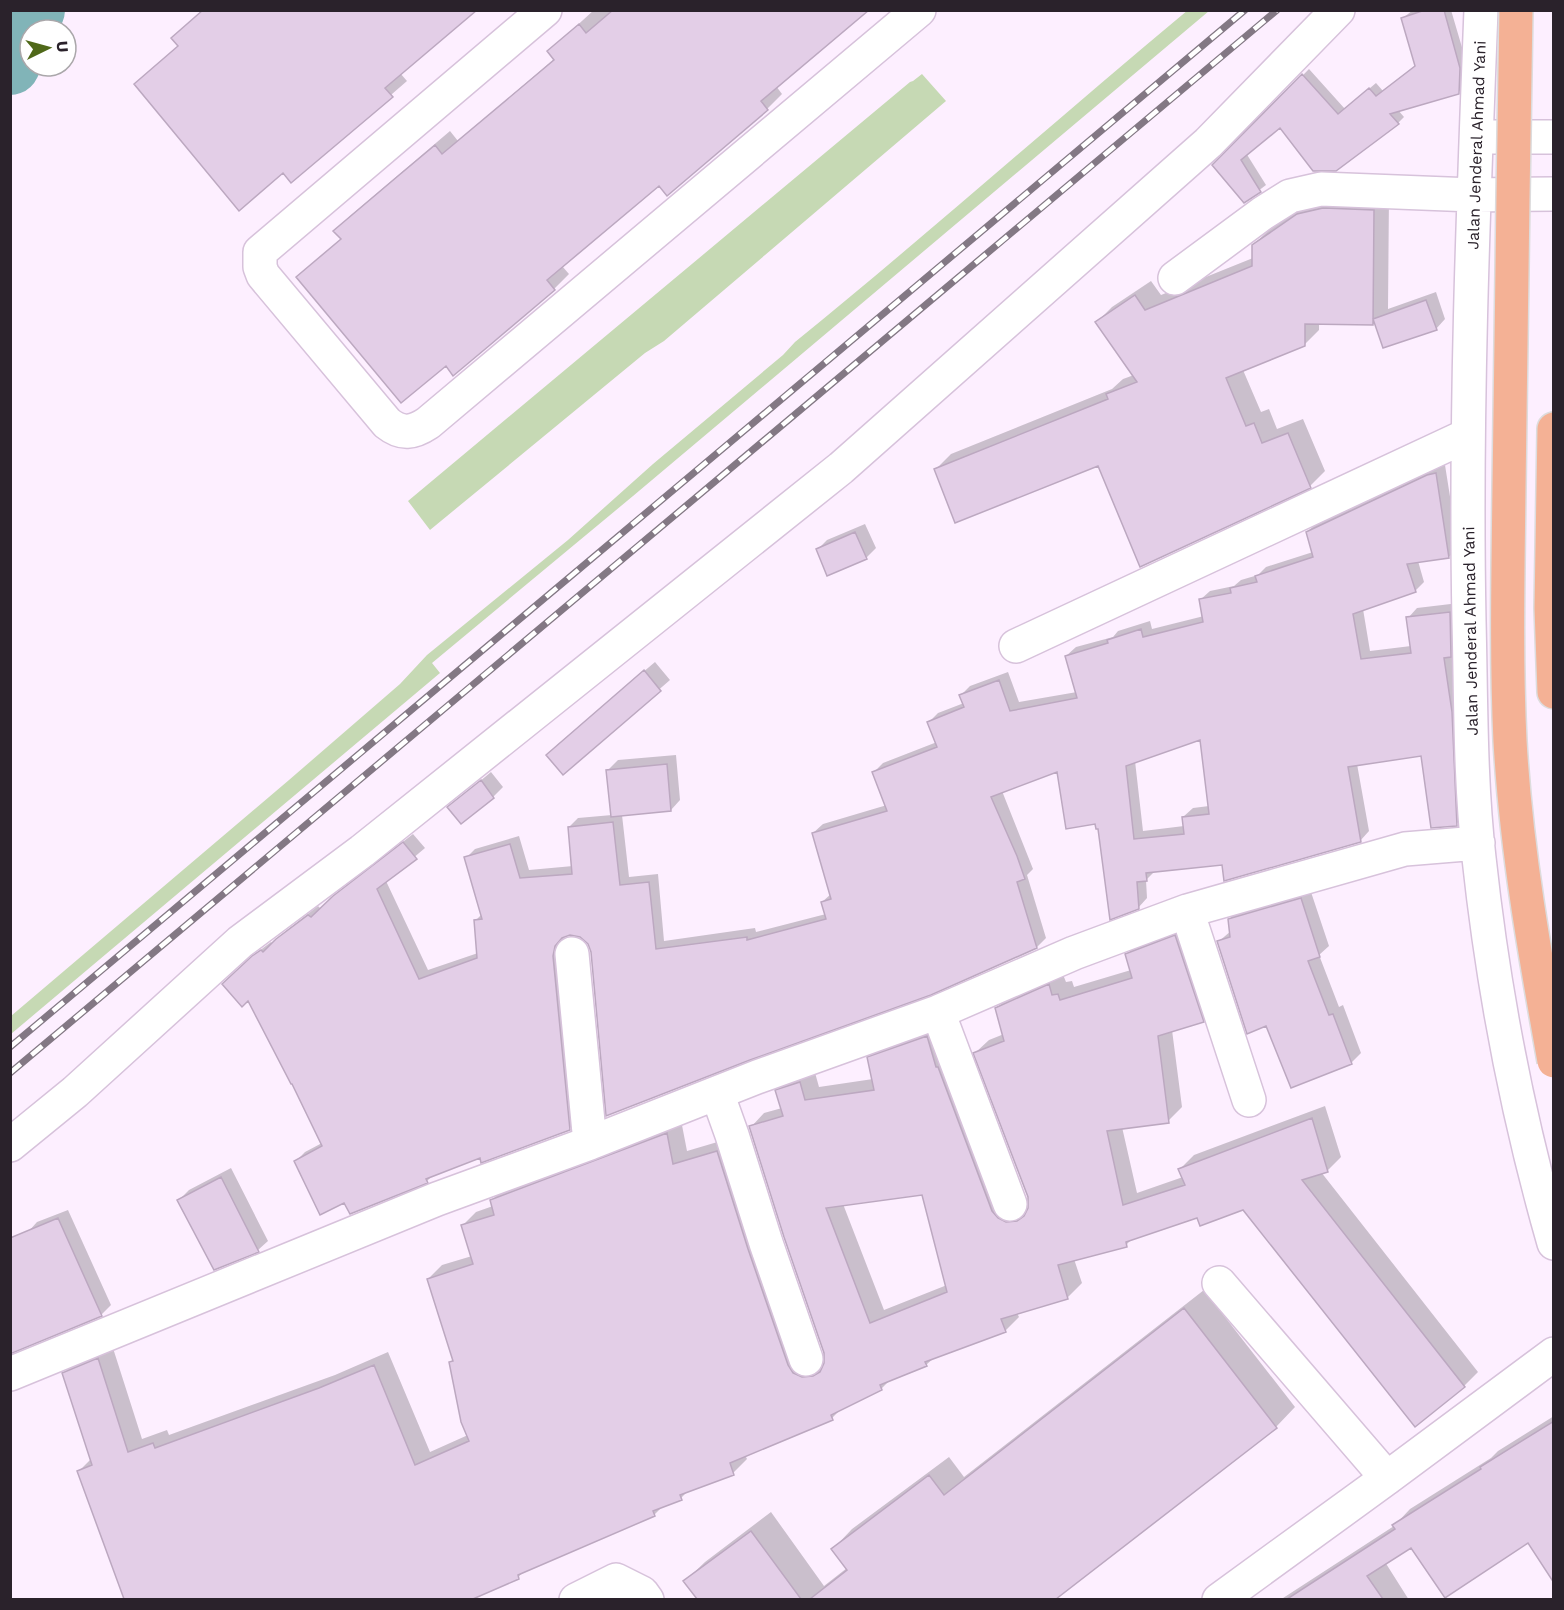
<svg xmlns="http://www.w3.org/2000/svg" width="1564" height="1610" font-family="'Work Sans',sans-serif">
<style>
.green{fill:#c6d9b4}
.shadow{fill:#0003;fill-rule:evenodd}
.lines{fill:none;stroke-linecap:round;stroke-linejoin:round}
.river{stroke:#81b4b8;stroke-width:60}
.building{fill:#e3cee7;stroke:#bca8c0;stroke-width:1.5;fill-rule:evenodd}
.minor-casing{stroke:#d7c2db;stroke-width:36}
.highway-casing{stroke:#dddcdd;stroke-width:36}
.minor{stroke:#fff;stroke-width:33}
.highway{stroke:#f4b195;stroke-width:33}
.rail-casing{stroke:#837884;stroke-width:7}
.rail{stroke:#fff;stroke-width:4.5;stroke-dasharray:14;stroke-linecap:butt}
.highway-bridge-casing{stroke:#dddcdd;stroke-width:36;stroke-linecap:butt}
.highway-bridge{stroke:#f4b195;stroke-width:33}
.labels{text-anchor:middle;stroke-width:5;stroke-linejoin:round;paint-order:stroke}
.street-label{font-size:16px;fill:#2a222b;stroke:#fff}
</style>
<rect width="100%" height="100%" fill="#fdefff"/>
<!-- green -->
<path class="green" d="M1188,10L1209,11L633,496L432,663L440,673L11,1034V1016L289,780L400,684L427,655L568,540L653,464L783,355L795,342C928,234 1056,120 1188,10Z
M922,74L946,101L664,341L645,353L430,530L408,501L910,82L913,81Z"/>
<!-- shadow -->
<path class="shadow" d="M202,10H230L400,73L407,81L292,181L284,171L136,84L179,45L173,38Z
M594,10H867L776,86L782,94L767,109L668,194L660,184L562,266L569,274L554,289L454,373L446,364L298,277L342,238L335,231L350,216L450,131L458,141L526,83L555,58L549,51Z
M1413,10H1451L1466,61L1465,86L1458,92L1398,110L1404,117L1398,123L1280,126L1246,153L1266,185L1245,201L1214,165L1309,69L1345,109L1376,83L1383,91L1416,65L1403,18Z
M1389,195L1388,309L1436,292L1445,319L1436,329L1375,321L1372,323L1319,322V330L1304,345L1243,370L1261,412L1269,409L1277,429L1303,419L1325,471L1310,486L1098,464L936,469L951,454L1112,389L1123,379L1134,375L1097,322L1112,307L1151,281L1161,295L1253,258V245L1269,230L1314,199Z
M1445,465L1458,547L1449,557L1418,561L1424,582L1415,591L1363,609L1370,651L1411,646L1408,618L1417,608L1459,603L1466,815L1456,824L1423,754L1357,764L1369,831L1360,841L1223,863L1155,871L1146,880L1147,898L1138,908L1100,827L1058,770L1002,791L1033,869L1027,875L1046,938L1037,947L592,951L589,943L581,936L571,934L564,936L562,946L578,1120L569,1129L481,1156L434,1174L427,1181L345,1201L296,1161L305,1152L322,1143L249,999L233,975L263,948L271,942L273,944L287,930L318,906L321,909L345,887L413,834L425,848L386,881L428,970L478,953L475,921L482,914L466,858L475,849L519,836L529,870L573,866L569,827L578,818L612,815L608,770L618,760L676,755L680,800L671,810L622,815L629,877L658,874L664,941L755,928L756,932L826,914L822,902L831,894L813,833L823,824L887,805L874,772L883,763L937,742L929,722L938,713L964,703L961,695L970,686L1008,672L1019,702L1077,692L1066,656L1076,647L1113,637L1118,631L1150,621L1152,629L1204,616L1200,600L1210,591L1234,586L1241,580L1258,575L1266,567L1313,552L1307,532L1317,523L1437,466ZM1201,738L1209,806L1193,808L1183,817L1184,826L1143,831L1135,761Z
M865,524L876,548L866,558L817,550L827,540Z
M655,662L670,680L563,773L557,745Z
M491,772L503,787L493,797L449,807Z
M1310,889L1329,946L1319,955L1339,1007L1343,1005L1361,1053L1352,1062L1292,1086L1267,1024L1218,942L1231,931L1229,919L1239,910Z
M1189,922L1217,1006L1203,1020L1172,1030L1182,1107L1168,1121L1122,1127L1137,1193L1183,1177L1180,1169L1194,1155L1325,1106L1341,1157L1327,1171L1321,1172L1478,1372L1464,1386L1415,1425L1244,1208L1198,1216L1134,1237L1126,1245L1074,1259L1082,1283L1068,1297L1017,1313L1019,1317L1005,1331L935,1357L926,1365L891,1379L881,1389L842,1408L832,1418L745,1455L747,1459L733,1473L689,1490L681,1498L664,1505L654,1515L526,1570L518,1577L470,1600H125L79,1471L91,1459L64,1373L78,1359L112,1345L142,1439L167,1430L169,1435L335,1375L388,1352L430,1452L468,1435L450,1362L454,1359L428,1279L442,1265L472,1256L462,1226L476,1212L493,1206L492,1200L506,1186L681,1120L687,1151L731,1138L816,1364L826,1363L825,1353L751,1127L764,1113L782,1108L777,1091L791,1077L814,1069L819,1087L873,1079L869,1058L883,1044L941,1023L1021,1209L1030,1208L1029,1197L975,1053L989,1040L1004,1034L997,1008L1011,994L1062,972L1066,982L1072,981L1074,987L1131,970L1126,955L1140,941ZM923,1193L947,1285L884,1310L843,1204Z
M231,1168L268,1241L258,1250L214,1268L179,1200L189,1190Z
M68,1210L111,1305L101,1315L28,1232L37,1222Z
M1204,1290L1295,1407L1276,1427L1054,1600H698L685,1581L705,1562L771,1512L824,1586L847,1568L833,1549L852,1529L949,1457L964,1477Z
M1554,1416V1563L1528,1540L1412,1546L1385,1562L1409,1600H1280L1394,1526L1410,1509L1491,1458L1498,1451Z"/>
<g class="lines">
<!-- river -->
<path class="river" d="M10,65L35,10"/>
</g>
<!-- building -->
<path class="building" d="M203,10H477L385,88L393,97L291,183L283,173L239,211L134,84L178,46L171,38Z
M613,10H869L761,101L768,110L667,196L659,186L547,280L555,290L490,345L453,376L446,366L401,403L296,277L341,239L333,231L398,176L435,145L442,154L554,60L547,51L579,24L586,33Z
M1425,10H1444L1460,68L1459,94L1390,114L1399,124L1336,171H1313L1280,128L1241,160L1261,192L1244,203L1212,165L1302,74L1338,114L1369,88L1376,96L1415,66L1401,18Z
M1323,208L1374,210L1373,325L1305,324V346L1226,378L1246,426L1254,423L1262,443L1288,433L1311,488L1140,567L1098,466L955,523L934,469L1108,399L1106,394L1137,382L1095,322L1135,295L1145,310L1252,266V245L1297,214Z
M1426,300L1437,330L1383,348L1373,319Z
M1436,473L1449,558L1407,564L1416,592L1353,614L1361,659L1411,653L1406,617L1450,612L1451,657L1444,658L1452,712L1457,826L1431,828L1421,756L1348,767L1361,842L1224,881L1222,865L1146,873L1147,881L1137,882L1139,909L1110,920L1098,829H1096L1095,824L1066,829L1057,772L991,797L1017,856L1025,879L1017,882L1037,948L931,995L750,1060L606,1116L591,952L588,944L580,937L570,935L562,938L555,946L553,956L570,1130L481,1163L480,1158L426,1179L428,1183L350,1214L344,1203L320,1215L294,1161L322,1146L292,1084H291L248,1001L242,1007L222,984L252,956L261,950L263,952L276,939L308,915L311,917L333,896L403,842L417,859L377,889L419,979L477,958L474,920L482,919L464,857L510,844L520,878L572,874L568,827L613,822L620,885L649,882L656,949L747,937V940L826,919L821,902L831,899L812,833L887,811L872,772L937,747L927,722L964,707L959,695L999,680L1010,711L1077,698L1065,656L1108,643L1107,640L1141,629L1143,637L1203,622L1199,599L1231,593L1230,588L1257,582L1255,576L1313,557L1306,532L1427,475ZM1200,740L1209,814L1182,817L1184,834L1134,839L1126,766Z
M855,532L867,559L827,576L816,549Z
M644,670L661,691L563,775L546,755Z
M667,764L671,811L611,817L606,770Z
M481,780L494,798L461,824L447,807Z
M1301,898L1320,957L1308,961L1329,1015L1333,1014L1352,1064L1291,1088L1266,1026L1247,1034L1217,941L1230,937L1228,919Z
M1175,935L1204,1022L1158,1036L1169,1123L1107,1131L1123,1205L1185,1185L1178,1169L1312,1118L1328,1172L1302,1180L1465,1387L1415,1427L1243,1210L1200,1226L1197,1218L1126,1242L1127,1247L1058,1265L1068,1299L1001,1319L1006,1332L925,1362L927,1366L880,1385L882,1390L831,1415L833,1420L730,1463L734,1475L680,1495L682,1500L653,1511L655,1516L518,1575L519,1579L473,1599H124L77,1471L92,1465L62,1373L98,1358L128,1452L153,1443L155,1448L319,1388L374,1365L415,1465L469,1441L461,1422L449,1362L453,1361L427,1279L473,1264L461,1225L494,1215L490,1200L667,1133L673,1164L717,1151L748,1249L788,1365L793,1373L802,1377L813,1376L820,1372L824,1363V1353L784,1237L749,1126L783,1116L775,1090L800,1082L805,1100L874,1090L867,1057L927,1036L936,1067H938L992,1211L998,1218L1006,1222L1017,1221L1024,1216L1028,1208V1197L973,1053L1004,1041L995,1008L1049,984L1052,995L1058,994L1060,1000L1132,978L1125,954ZM922,1195L947,1292L870,1323L826,1208Z
M221,1177L259,1252L214,1270L177,1200Z
M58,1218L102,1316L10,1354V1238Z
M1184,1308L1277,1428L1056,1599H810L847,1570L831,1549L929,1475L944,1495Z
M1554,1421V1583L1528,1543L1445,1598L1411,1548L1367,1576L1383,1599H1287L1395,1529L1392,1525L1481,1469L1480,1467Z
M751,1531L801,1599H697L683,1581Z"/>
<g class="lines">
<!-- minor casing -->
<g class="minor-casing">
<path id="minor" d="M545,10L260,252V267L263,275L387,423C402,435 413,433 428,423L919,10
M1481,10C1473,214 1465,418 1469,621C1471,700 1470,780 1479,858C1493,988 1518,1118 1554,1243
M1487,137H1554
M1175,278L1263,213L1290,196L1321,189L1473,195L1554,194
M1016,646L1468,435
M1187,911L1249,1100
M572,954L590,1143
M938,1012L1010,1204
M717,1093L732,1135L766,1243L806,1359
M10,1145L75,1092L240,942L362,851L841,468L1208,143L1338,10
M1219,1283L1387,1478
M10,1374L437,1199L590,1143L757,1077L938,1012L1074,953L1187,911L1405,849L1478,843
M576,1600L616,1580L642,1593L647,1600
M1219,1600L1387,1478L1554,1354"/>
</g>
<!-- highway casing -->
<g class="highway-casing">
<path id="highway" d="M1554,429L1551,608L1554,692"/>
</g>
<!-- minor -->
<use href="#minor" class="minor"/>
<!-- highway -->
<use href="#highway" class="highway"/>
<!-- rail casing -->
<g class="rail-casing">
<path id="rail" d="M10,1047L1245,10
M10,1073L1277,10"/>
</g>
<!-- rail -->
<use href="#rail" class="rail"/>
<!-- highway-bridge casing -->
<g class="highway-bridge-casing">
<path id="highway-bridge" d="M1516,10C1514,169 1510,328 1509,487C1508,572 1506,657 1510,741C1516,849 1535,955 1554,1061"/>
</g>
<!-- highway-bridge -->
<use href="#highway-bridge" class="highway-bridge"/>
</g>
<g class="labels">
<!-- street labels -->
<g class="street-label">
<text transform="translate(1476 145) rotate(-88)" y="6">Jalan Jenderal Ahmad Yani</text>
<text transform="translate(1470 631) rotate(-91)" y="6">Jalan Jenderal Ahmad Yani</text>
</g>
</g>
<!-- border -->
<rect width="1564" height="1610" fill="none" stroke="#2a222b" stroke-width="24"/>
<!-- north arrow -->
<g transform="translate(48 48) rotate(85)"><circle r="28" fill="#ffffff" stroke="#aaa7aa" stroke-width="1.5"/>
<path d="M0-4.5L10 22L0 15L-10 22Z" fill="#4f6819"/>
<text y="-9" font-size="16" font-weight="bold" text-anchor="middle" fill="#2a222b">U</text>
</g>
</svg>
